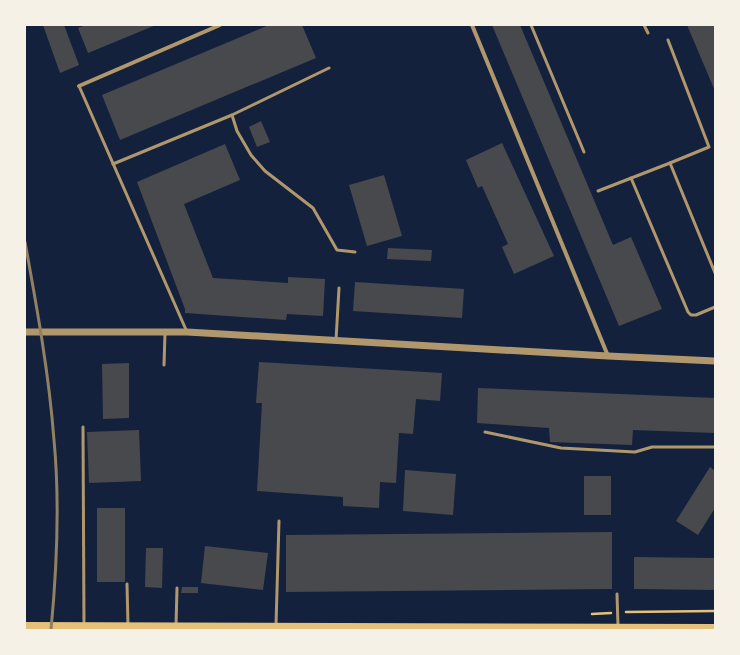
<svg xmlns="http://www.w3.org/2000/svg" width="740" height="655" font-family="'Noto Sans',sans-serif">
	<rect width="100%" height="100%" fill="#14213d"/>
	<!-- building -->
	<g fill="#48494c">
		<path d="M43,25H64L79,65L60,73Z"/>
		<path d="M86,25H156L88,53L78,28Z"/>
		<path d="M269,25H302L316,58L120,140L102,95Z"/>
		<path d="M492,25H520L613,245L631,237L662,309L619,326Z"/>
		<path d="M687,25H715V91Z"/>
		<path d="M261,121L270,142L257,147L249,127Z"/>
		<path d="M502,143L554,256L514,274L502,247L508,244L482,186L478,188L466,160Z"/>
		<path d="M225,144L240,180L184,204L213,278L288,283V277L325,279L323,316L287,314L286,320L185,313V309L137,182Z"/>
		<path d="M384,175L402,236L367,246L349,185Z"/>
		<path d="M388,248L432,250L431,261L387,259Z"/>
		<path d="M355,282L464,289L462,318L353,311Z"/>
		<path d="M259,362L442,373L440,401L416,399L413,434L399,433L396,483L380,482L379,508L343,506V497L257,491L262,403H256Z"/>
		<path d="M129,363V418L103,419L102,364Z"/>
		<path d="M478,388L715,398V433L633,430L632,445L550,442L549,428L477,423Z"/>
		<path d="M139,430L141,481L89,483L87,432Z"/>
		<path d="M710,467L715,471V508L698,535L676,521Z"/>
		<path d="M405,470L456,474L453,515L403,511Z"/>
		<rect x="584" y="476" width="27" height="39"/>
		<rect x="97" y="508" width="28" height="74"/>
		<path d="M612,532V589L286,592V535Z"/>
		<path d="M205,546L268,553L263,590L201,583Z"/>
		<path d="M146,548H163L162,588L145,587Z"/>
		<path d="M634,557L715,558V590L634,589Z"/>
		<path d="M182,587H198V593H181Z"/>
	</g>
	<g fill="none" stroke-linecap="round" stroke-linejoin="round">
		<!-- path -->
		<g stroke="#e5c07b" stroke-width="2.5">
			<path d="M626,612L715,611"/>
			<path d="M592,614L611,613"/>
		</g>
		<!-- service -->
		<g stroke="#b1986c" stroke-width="3">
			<path d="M531,25L584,152"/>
			<path d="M644,25L648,33"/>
			<path d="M668,40L709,147L670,163L715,273"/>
			<path d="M79,86L187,332"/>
			<path d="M232,115L237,131L251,155L265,171L313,208L337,250L355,252"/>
			<path d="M113,164L232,115L329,68"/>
			<path d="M631,178L688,312L691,315H696L715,307"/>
			<path d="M598,191L670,163"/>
			<path d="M336,340L339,288"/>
			<path d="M164,365L165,333"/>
			<path d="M83,427L84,625"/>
			<path d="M485,432L561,448L635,452L652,447H715"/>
			<path d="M127,584L128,626"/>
			<path d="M617,594L618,626"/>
			<path d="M276,625L279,521"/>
			<path d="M176,626L177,588"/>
		</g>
		<!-- minor -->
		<g stroke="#b1986c" stroke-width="4">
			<path d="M472,25L608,356"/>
			<path d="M79,86L220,25"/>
		</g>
		<!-- tertiary -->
		<path stroke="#b1986c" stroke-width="7" d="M25,332H187L608,356L715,361"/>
		<!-- secondary -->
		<path stroke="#e5c07b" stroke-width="8" d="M25,626L715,628"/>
		<!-- rail -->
		<path stroke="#918062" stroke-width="3" d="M25,242C37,308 49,374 54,440C60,503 57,567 51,630"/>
	</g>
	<!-- border -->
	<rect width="740" height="655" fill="none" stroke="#f6f1e7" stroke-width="52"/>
</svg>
